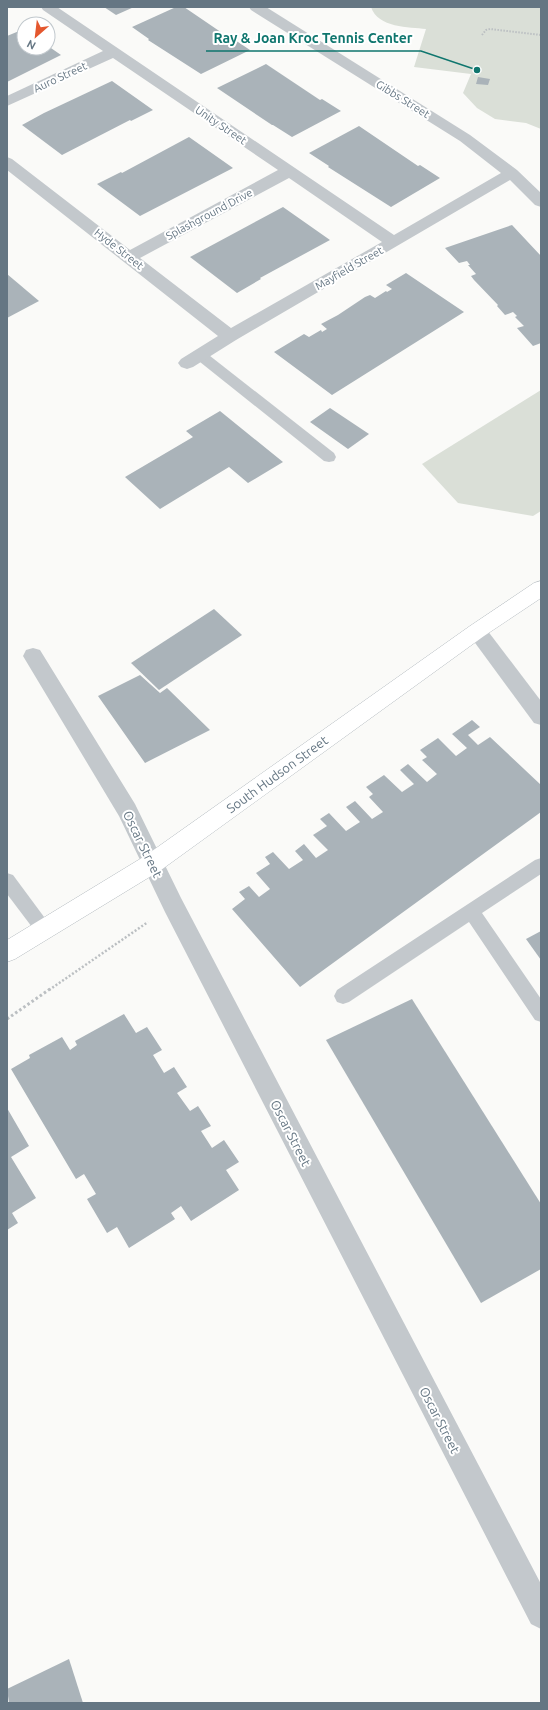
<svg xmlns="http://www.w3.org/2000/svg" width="548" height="1710" font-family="Ubuntu,sans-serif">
	<rect width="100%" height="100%" fill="#fafaf8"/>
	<!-- green -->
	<g fill="#dadfd7">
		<path d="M371,7H541V129L526,123L495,119L477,108L463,93L471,74L414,67L426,29C409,27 378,28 371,7Z"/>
		<path d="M541,390V511L533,516L458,503L422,464Z"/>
	</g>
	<!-- building -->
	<g fill="#aab3b9">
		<path d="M104,7H134L116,15Z"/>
		<path d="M176,7H184L231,39L232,38L250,50L201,74L148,40L149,39L132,27Z"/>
		<path d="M24,29V48H48V46L61,55L7,82V36Z"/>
		<path d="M266,64L320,100L322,99L341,111L292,137L273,125H272L217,88Z"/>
		<path d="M478,77L490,79L488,85L476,84Z"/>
		<path d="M112,81L153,110L131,121L130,120L62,155L22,125L44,113Z"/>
		<path d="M359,126L418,166L420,165L440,178L391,207L328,167L329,166L309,153Z"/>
		<path d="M189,137L233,168L140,216L97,184L121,172L122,173Z"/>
		<path d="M283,207L330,240L260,278L261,279L237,293L190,257Z"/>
		<path d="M512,225L541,256V343L533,346L517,328L524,326L515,317L517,316L513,312L505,315L497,306L498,305L474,280L471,276L476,274L468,265H470L467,261L459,263L445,248Z"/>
		<path d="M406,273L464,312L332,395L274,352L304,334L309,337L321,330L322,332L327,329L321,324L338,315L365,297L370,295L375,298L386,291L387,292L392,289L386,285Z"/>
		<path d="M7,274L39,301L7,318Z"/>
		<path d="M330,408L369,434L348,449L310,422Z"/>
		<path d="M220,411L283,462L248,483L229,467L160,509L125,477L193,437L186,431Z"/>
		<path d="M214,609L242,635L159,690L131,663Z"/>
		<path d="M140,675L160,693L167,688L210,730L145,763L98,696Z"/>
		<path d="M472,720L480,727L468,735L478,745L490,737L541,785V812L300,987L232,909L245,899L239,892L249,886L259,897L270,889L256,873L270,864L265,857L273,852L289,869L303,860L295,851L304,844L316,858L328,850L313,835L327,826L320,819L329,813L346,831L360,822L346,807L355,801L372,819L383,812L369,797L373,794L366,787L384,775L402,792L414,784L400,770L408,764L427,782L437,774L422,760L427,757L420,750L438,738L456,756L467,748L452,734Z"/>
		<path d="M541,931V960L526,939Z"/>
		<path d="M412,999L541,1204V1269L481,1303L326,1040Z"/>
		<path d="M124,1014L136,1033L147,1027L162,1050L153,1055L164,1073L174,1067L187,1087L177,1093L190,1111L198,1106L211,1126L201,1131L212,1148L224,1140L239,1162L226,1170L239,1190L191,1221L181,1206L171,1213L175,1219L129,1248L117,1227L107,1233L87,1199L96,1194L84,1174L76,1179L11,1069L30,1058L29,1055L62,1037L70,1050L77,1045L75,1041Z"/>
		<path d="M7,1108L29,1146L11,1157L36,1198L12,1213L18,1223L7,1230Z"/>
		<path d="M69,1659L83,1703H9L7,1689Z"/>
	</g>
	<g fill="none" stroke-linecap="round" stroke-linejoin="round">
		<defs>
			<path id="secondary" d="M541,581V598L484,636L161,870L15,959L7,962V940L145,856L470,626L534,583Z"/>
		</defs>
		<!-- secondary casing -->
		<use href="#secondary" stroke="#b3babf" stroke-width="1"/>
		<!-- path-far2 -->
		<path stroke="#bbbfc2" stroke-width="2" stroke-dasharray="1.5 1.5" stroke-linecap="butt" d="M482,35L486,30L490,29L541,35"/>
		<!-- path-far1 -->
		<path stroke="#bbbfc2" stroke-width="2.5" stroke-dasharray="2 2" stroke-linecap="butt" d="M49,990L148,922"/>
		<!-- path -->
		<path stroke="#bbbfc2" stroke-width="3" stroke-dasharray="2.5 2.5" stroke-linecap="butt" d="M7,1019L50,989"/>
		<!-- lane -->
		<g fill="#c3c8cc" fill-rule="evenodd">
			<path d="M200,350L205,352L334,453L336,457L334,461L329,462L324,461L195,358L193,355L195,352Z"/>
			<path d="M541,858V874L482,913L541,999V1022L535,1020L469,922L349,1002L343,1004L337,1002L334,996L337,990L535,860Z"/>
			<path d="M7,873L13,875L50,925L53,930L50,935L44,938L38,935L7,894Z"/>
		</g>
		<!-- street -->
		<g fill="#c3c8cc" fill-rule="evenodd">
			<path d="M41,7H57L394,235L501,173L460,141L251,10L249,7H266L470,135L517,170L541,193V207L535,205L510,180L236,340L193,367L187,369L181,367L178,363L181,359L218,336L7,170V157L12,159L130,250L278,170L113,58L7,106V96L103,51L43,10ZM289,178L382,242L231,328L140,258Z"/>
			<path d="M477,623L484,626L541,701V725L534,723L470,636L467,631L470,626Z"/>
			<path d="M33,648L40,650L135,804L181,898L541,1584V1629L531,1624L165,912L119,816L23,656L26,650Z"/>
		</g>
		<!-- secondary -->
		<use href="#secondary" fill="#fff" fill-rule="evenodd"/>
	</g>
	<g text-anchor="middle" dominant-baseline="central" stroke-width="4" stroke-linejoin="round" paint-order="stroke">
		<!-- far-street labels -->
		<g font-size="11" fill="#657683" stroke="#fff">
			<text transform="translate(60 77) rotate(-25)">Auro Street</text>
			<text transform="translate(403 99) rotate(32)">Gibbs Street</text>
			<text transform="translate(221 125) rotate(34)">Unity Street</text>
			<text transform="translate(209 214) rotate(-28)">Splashground Drive</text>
			<text transform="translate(119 249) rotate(38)">Hyde Street</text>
			<text transform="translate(349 268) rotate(-30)">Mayfield Street</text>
		</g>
		<!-- street labels -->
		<g font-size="13" fill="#657683" stroke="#fff">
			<text transform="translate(277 774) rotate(-36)">South Hudson Street</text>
			<text transform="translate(143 844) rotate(64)">Oscar Street</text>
			<text transform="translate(291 1133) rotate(63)">Oscar Street</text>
			<text transform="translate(440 1420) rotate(63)">Oscar Street</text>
		</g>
	</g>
	<!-- callouts -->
	<path fill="none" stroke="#0f766e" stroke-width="1.5" d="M477 70L421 51H206"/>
	<circle fill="#0f766e" stroke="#fff" stroke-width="1.5" cx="477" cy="70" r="4"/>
	<g font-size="14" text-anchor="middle" font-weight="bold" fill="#0f766e" stroke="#fff" stroke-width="4" stroke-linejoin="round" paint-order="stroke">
		<text x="313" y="43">Ray &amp; Joan Kroc Tennis Center</text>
	</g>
	<!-- border -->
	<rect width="548" height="1710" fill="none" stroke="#657683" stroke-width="16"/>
	<!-- north arrow -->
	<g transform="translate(36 36) rotate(208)"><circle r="19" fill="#ffffff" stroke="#c1c8cd"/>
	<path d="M0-3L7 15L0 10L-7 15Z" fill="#e4572e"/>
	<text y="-6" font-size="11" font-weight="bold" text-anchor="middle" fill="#657683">N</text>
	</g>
</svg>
